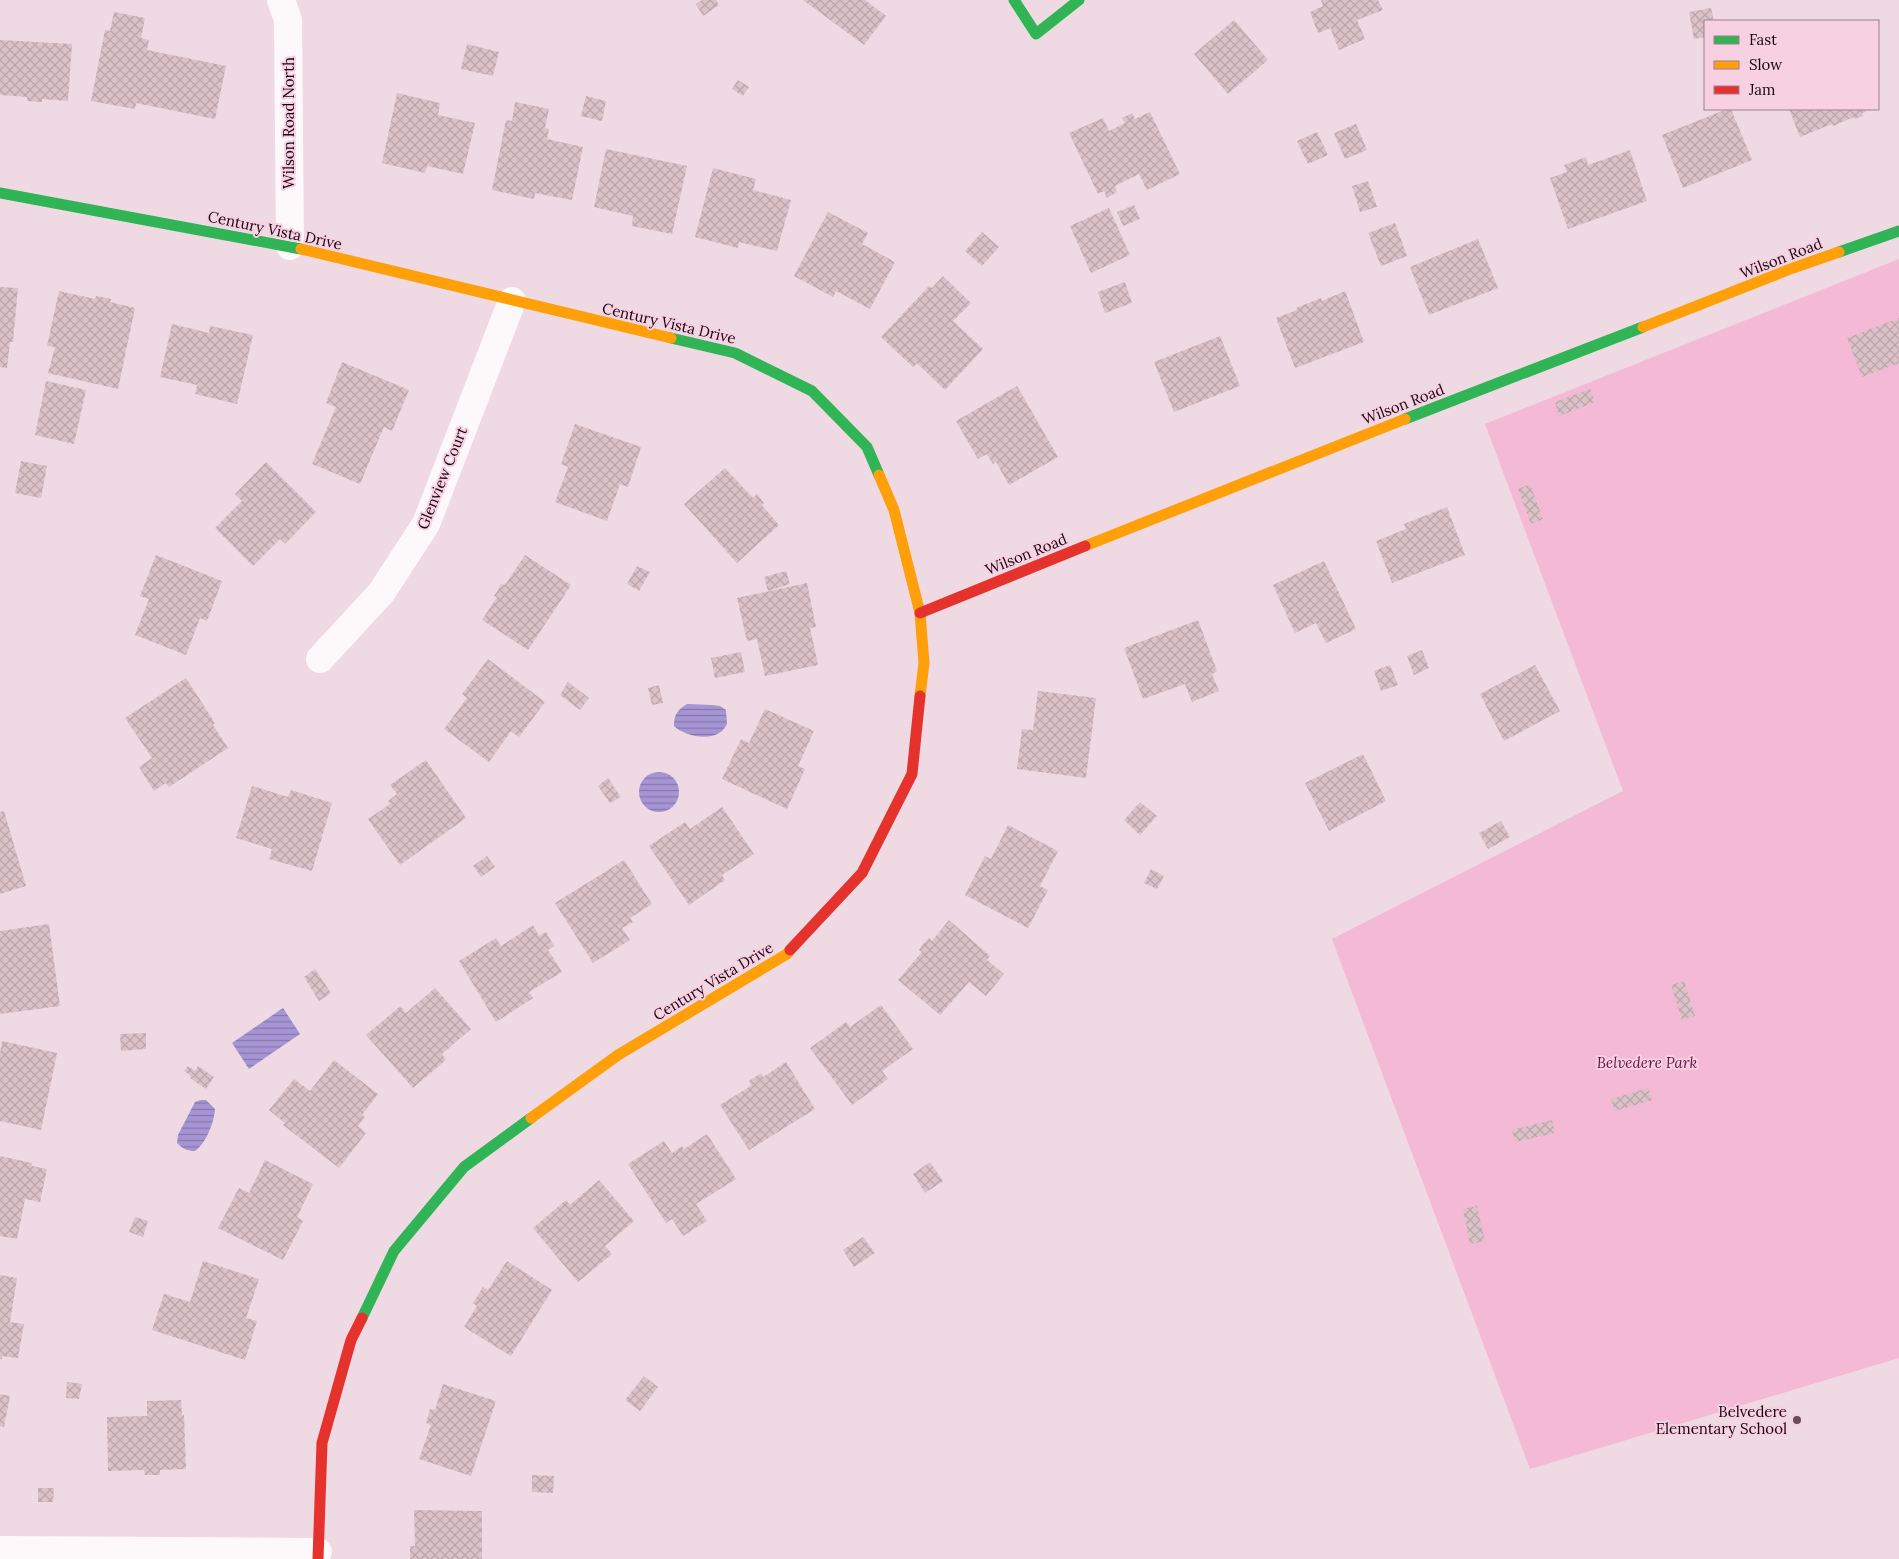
<svg xmlns="http://www.w3.org/2000/svg" width="1899" height="1559" font-family="Lora,serif">
	<defs>
		<pattern id="water-rules" width="6" height="5" patternUnits="userSpaceOnUse" patternTransform="scale(1.25)"><rect width="6" height="5" fill="#a695d4"/><path d="M0 2.5h6" fill="none" stroke="#8678aa"/></pattern>
		<pattern id="building-cross-hatch" width="8" height="8" patternUnits="userSpaceOnUse" patternTransform="scale(1.25)"><rect width="8" height="8" fill="#dbc2c8"/><path d="M0 0l8 8M0 8l8-8" fill="none" stroke="#bba5ab"/></pattern>
	</defs>
	<rect width="100%" height="100%" fill="#efd9e3"/>
	<!-- park -->
	<path fill="#f4b9d5" d="M1899,259V1358L1530,1469L1332,939L1623,791L1485,424Z"/>
	<!-- water -->
	<g fill="url(#water-rules)">
		<path d="M687,704L713,705L720,706L726,710L727,724C725,727 723,731 719,733C707,741 683,735 674,726C674,715 677,710 687,704Z"/>
		<circle cx="659" cy="792" r="20"/>
		<path d="M283,1008L300,1034L249,1069L232,1043Z"/>
		<path d="M201,1100H206L215,1109C214,1123 206,1143 195,1151C187,1151 183,1149 177,1143L178,1135L195,1102Z"/>
	</g>
	<!-- building -->
	<g fill="url(#building-cross-hatch)">
		<path d="M702,0H716L719,5L703,16L696,4Z"/>
		<path d="M803,0H865L886,16L864,45Z"/>
		<path d="M1321,0H1378L1383,10L1357,20L1365,39L1339,50L1331,30V28L1318,33L1310,12L1323,6Z"/>
		<path d="M1711,8L1714,21H1705V37L1694,39L1689,12Z"/>
		<path d="M114,12L145,18L141,38L149,40L147,50L226,66L215,119L136,103L135,109L91,101L105,30L110,31Z"/>
		<path d="M1234,20L1268,60L1228,94L1194,54Z"/>
		<path d="M0,40L72,44L68,101L42,99V102L27,101V97L0,95Z"/>
		<path d="M467,44L499,52L493,76L461,69Z"/>
		<path d="M738,80L749,87L743,96L732,89Z"/>
		<path d="M397,93L440,103L438,115L475,123L463,174L427,166L425,173L382,163Z"/>
		<path d="M586,96L606,101L602,121L581,116Z"/>
		<path d="M515,102L549,109L545,128L549,129L547,139L583,147L572,200L535,193L534,199L492,190L506,120L512,121Z"/>
		<path d="M1727,109H1731L1752,160L1683,188L1662,135Z"/>
		<path d="M1789,109H1865L1866,112L1862,113L1863,116L1854,119V117L1833,126L1832,124L1800,137Z"/>
		<path d="M1150,112L1180,174L1147,190L1139,174L1115,186L1117,192L1107,198L1104,191L1098,194L1069,133L1103,118L1109,131L1125,123L1122,118L1132,113L1135,119Z"/>
		<path d="M1356,124L1367,150L1345,159L1334,133Z"/>
		<path d="M1317,132L1328,155L1308,164L1297,141Z"/>
		<path d="M606,149L687,166L672,234L632,226L633,216L594,207Z"/>
		<path d="M1630,150L1647,201L1568,229L1550,178L1567,172L1564,165L1586,157L1588,165Z"/>
		<path d="M713,168L756,179L753,190L791,200L777,251L739,242L738,248L695,237Z"/>
		<path d="M1368,181L1377,207L1360,212L1352,186Z"/>
		<path d="M1134,205L1140,219L1123,226L1117,212Z"/>
		<path d="M1109,208L1130,255L1091,273L1070,226Z"/>
		<path d="M828,212L868,233L862,244L895,262L870,309L836,291L833,297L794,276Z"/>
		<path d="M1395,223L1407,256L1381,266L1368,233Z"/>
		<path d="M982,232L999,247L982,266L965,251Z"/>
		<path d="M1478,239L1498,288L1429,315L1410,267Z"/>
		<path d="M943,276L971,303L953,321L983,349L945,390L917,363L913,367L881,337L929,286L932,288Z"/>
		<path d="M1125,282L1132,303L1105,313L1098,292Z"/>
		<path d="M0,287L18,288L13,342H10L7,368L0,367Z"/>
		<path d="M59,291L95,299L96,296L107,298L111,299L110,302L135,308L118,389L48,373L55,347L47,346Z"/>
		<path d="M1345,291L1364,342L1295,368L1276,318L1297,310L1296,308L1321,298L1322,301Z"/>
		<path d="M1899,318V363L1862,377L1847,338Z"/>
		<path d="M172,324L209,333L210,326L253,335L237,404L195,394L197,385L160,377Z"/>
		<path d="M1220,336L1240,386L1174,412L1154,362Z"/>
		<path d="M342,362L409,390L392,431L384,427L383,429L360,484L312,464L336,407L326,403Z"/>
		<path d="M46,381L86,390L74,444L35,435Z"/>
		<path d="M1017,386L1058,457L1009,485L996,462L993,464L987,454L978,459L956,421Z"/>
		<path d="M1590,389L1595,402L1559,416L1555,402Z"/>
		<path d="M575,424L641,447L628,487L620,484L607,521L555,502L568,467L561,464Z"/>
		<path d="M21,461L47,466L41,498L15,493Z"/>
		<path d="M266,462L316,512L285,544L280,539L253,566L215,528L242,501L235,494Z"/>
		<path d="M725,468L753,498L757,494L764,503L762,505L779,525L737,563L684,504Z"/>
		<path d="M1530,484L1543,519L1531,524L1518,489Z"/>
		<path d="M1447,507L1465,555L1392,583L1376,541L1406,529L1404,524Z"/>
		<path d="M156,555L222,581L207,621L200,618L186,655L135,635L149,599L140,596Z"/>
		<path d="M525,555L571,585L528,650L482,620L497,597L494,596L499,588L501,584L505,585Z"/>
		<path d="M1324,561L1356,629L1326,643L1316,623L1295,633L1273,585Z"/>
		<path d="M637,566L650,572L639,591L627,584Z"/>
		<path d="M786,571L790,584L768,591L764,577Z"/>
		<path d="M807,583L816,627L810,628L818,665L765,676L757,639L747,641L737,598Z"/>
		<path d="M1198,620L1217,671L1212,674L1219,691L1192,702L1185,684L1143,699L1124,648Z"/>
		<path d="M1422,650L1429,668L1414,675L1407,656Z"/>
		<path d="M741,652L745,672L715,678L711,658Z"/>
		<path d="M488,659L545,702L519,737L511,731L489,762L444,729L467,698L462,694Z"/>
		<path d="M1390,665L1398,685L1381,691L1374,671Z"/>
		<path d="M1535,665L1560,711L1504,741L1480,694Z"/>
		<path d="M186,678L215,723L213,725L228,748L169,787L166,783L154,791L139,767L152,758L125,718Z"/>
		<path d="M568,682L589,698L580,710L560,695Z"/>
		<path d="M659,685L663,703L652,705L648,688Z"/>
		<path d="M1038,691L1096,698L1086,778L1017,769L1022,729L1033,730Z"/>
		<path d="M765,709L814,731L798,766L805,769L787,809L722,779L741,739L749,743Z"/>
		<path d="M1363,754L1386,801L1329,831L1305,783Z"/>
		<path d="M426,760L466,818L400,865L368,819L390,804L388,801L397,794L390,785Z"/>
		<path d="M608,778L621,797L610,803L598,786Z"/>
		<path d="M252,786L288,797L291,790L332,803L312,871L269,859L272,849L236,838Z"/>
		<path d="M1140,802L1157,816L1140,835L1124,820Z"/>
		<path d="M722,807L754,854L722,875L725,880L689,905L649,846L685,822L690,829Z"/>
		<path d="M4,811L26,886L0,894V812Z"/>
		<path d="M1501,821L1510,837L1488,849L1479,833Z"/>
		<path d="M1008,825L1058,851L1040,886L1048,890L1028,928L965,895L985,856L991,859Z"/>
		<path d="M487,856L495,867L481,877L473,866Z"/>
		<path d="M624,860L652,904L630,918L633,922L622,928L630,940L593,963L555,903Z"/>
		<path d="M1151,869L1164,876L1157,889L1144,883Z"/>
		<path d="M949,920L990,956L987,960L1004,974L986,996L969,982L940,1015L898,980L922,952L919,950L922,945L929,938L932,941Z"/>
		<path d="M49,924L60,1006L0,1014V931Z"/>
		<path d="M533,925L539,936L546,932L551,941L554,946L548,950L562,972L529,992L533,998L496,1022L459,961L496,938L501,946Z"/>
		<path d="M315,969L331,993L319,1001L304,977Z"/>
		<path d="M1684,981L1695,1016L1682,1020L1671,985Z"/>
		<path d="M435,988L471,1029L442,1054L446,1060L413,1088L366,1035L398,1008L400,1006L406,1013Z"/>
		<path d="M881,1005L913,1049L882,1071L888,1079L852,1105L810,1048L846,1022L850,1027Z"/>
		<path d="M146,1033V1049L121,1051L120,1034Z"/>
		<path d="M2,1041L57,1053L41,1130L0,1121V1053Z"/>
		<path d="M334,1060L378,1094L362,1115L365,1117L358,1126L366,1133L339,1168L283,1125L285,1123L269,1110L294,1079L310,1091Z"/>
		<path d="M786,1062L815,1109L749,1150L720,1105L749,1087L751,1085L749,1081L761,1073L763,1077Z"/>
		<path d="M188,1066L195,1071L198,1066L214,1077L206,1089L190,1078L191,1076L184,1071Z"/>
		<path d="M1648,1088L1652,1100L1615,1111L1611,1099Z"/>
		<path d="M1552,1120L1555,1133L1515,1142L1512,1130Z"/>
		<path d="M707,1134L736,1179L696,1204L707,1221L683,1236L672,1219L666,1223L628,1164L664,1141L672,1153L682,1146L684,1149Z"/>
		<path d="M0,1156L32,1163V1166L47,1169L40,1202L25,1199L17,1239L0,1236Z"/>
		<path d="M265,1160L313,1184L297,1217L303,1221L283,1260L218,1228L239,1188L249,1193Z"/>
		<path d="M930,1162L943,1181L925,1193L913,1174Z"/>
		<path d="M599,1180L634,1221L605,1246L612,1254L578,1282L533,1228L566,1200L570,1205Z"/>
		<path d="M1477,1206L1485,1241L1470,1244L1463,1209Z"/>
		<path d="M135,1217L148,1221L143,1237L129,1232Z"/>
		<path d="M863,1237L875,1253L854,1267L843,1250Z"/>
		<path d="M203,1261L259,1279L246,1318L257,1321L245,1360L152,1330L164,1294L190,1302Z"/>
		<path d="M507,1261L552,1290L511,1356L464,1327L477,1306L473,1303L483,1287L488,1290Z"/>
		<path d="M0,1275L17,1278L10,1322L24,1324L18,1358L2,1356V1359H0Z"/>
		<path d="M644,1376L658,1387L640,1411L625,1400Z"/>
		<path d="M67,1382L82,1384L79,1399L66,1398Z"/>
		<path d="M443,1384L496,1401L471,1476L419,1459L431,1425L426,1423L430,1409L435,1410Z"/>
		<path d="M0,1394L10,1396L4,1427L0,1426Z"/>
		<path d="M181,1400L182,1415H184L186,1469L160,1470V1475H145L144,1470L108,1471L107,1417L147,1416V1401Z"/>
		<path d="M532,1475L554,1476L553,1493L532,1492Z"/>
		<path d="M38,1488H54L53,1502H38Z"/>
		<path d="M414,1510L482,1511V1559H410V1546H415Z"/>
	</g>
	<g fill="none" stroke-linecap="round" stroke-linejoin="round">
		<!-- street -->
		<g stroke="#fdf9fb" stroke-width="28">
			<path d="M281,0L288,20L290,246"/>
			<path d="M320,659L381,593L426,524L512,301"/>
			<path d="M0,1550L318,1552"/>
		</g>
		<!-- fast -->
		<g stroke="#30b455" stroke-width="11">
			<path d="M1014,0L1036,34L1079,0"/>
			<path d="M0,193L301,249"/>
			<path d="M1839,252L1899,231"/>
			<path d="M671,338L735,353L812,391L867,447L879,475"/>
			<path d="M1405,419L1643,327"/>
			<path d="M362,1318L394,1251L464,1167L531,1118"/>
		</g>
		<!-- slow -->
		<g stroke="#ff9f0a" stroke-width="11">
			<path d="M301,249L671,338"/>
			<path d="M1643,327L1793,268L1839,252"/>
			<path d="M879,475L894,510L920,613L924,663L920,696"/>
			<path d="M1085,546L1405,419"/>
			<path d="M531,1118L618,1055L787,954L790,950"/>
		</g>
		<!-- jam -->
		<g stroke="#e5322d" stroke-width="11">
			<path d="M920,613L1085,546"/>
			<path d="M790,950L862,873L912,774L920,696"/>
			<path d="M318,1559L322,1443L351,1340L362,1318"/>
		</g>
	</g>
	<!-- markers -->
	<circle fill="#634f59" stroke="#f7d1e2" stroke-width="2" cx="1797" cy="1420" r="5"/>
	<g text-anchor="middle" dominant-baseline="central" stroke-width="4" stroke-linejoin="round" paint-order="stroke">
		<!-- street labels -->
		<g font-size="15" fill="#18050e" stroke="#f7d1e2">
			<text transform="translate(288 123) rotate(-90)">Wilson Road North</text>
			<text transform="translate(275 230) rotate(12)">Century Vista Drive</text>
			<text transform="translate(1781 258) rotate(-21)">Wilson Road</text>
			<text transform="translate(669 323) rotate(13)">Century Vista Drive</text>
			<text transform="translate(1403 404) rotate(-21)">Wilson Road</text>
			<text transform="translate(442 478) rotate(-68)">Glenview Court</text>
			<text transform="translate(1026 554) rotate(-22)">Wilson Road</text>
			<text transform="translate(713 981) rotate(-31)">Century Vista Drive</text>
		</g>
		<!-- park labels -->
		<g font-size="15" font-style="italic" fill="#661344" stroke="#f7d1e2">
			<text x="1647" y="1062">Belvedere Park</text>
		</g>
		<!-- poi labels -->
		<g font-size="15" fill="#18050e" stroke="#f7d1e2" text-anchor="end">
			<text x="1787" y="1411">Belvedere<tspan x="1787" dy="17">Elementary School</tspan></text>
		</g>
	</g>
	<!-- legend -->
	<rect x="1704" y="20" width="175" height="90" fill="#f7d1e2" stroke="#9e7f8d"/>
	<rect x="1714" y="36" width="25" height="8" fill="#30b455" stroke="#9e7f8d"/>
	<text x="1749" y="45" font-size="15" fill="#18050e">Fast</text>
	<rect x="1714" y="61" width="25" height="8" fill="#ff9f0a" stroke="#9e7f8d"/>
	<text x="1749" y="70" font-size="15" fill="#18050e">Slow</text>
	<rect x="1714" y="86" width="25" height="8" fill="#e5322d" stroke="#9e7f8d"/>
	<text x="1749" y="95" font-size="15" fill="#18050e">Jam</text>
</svg>
